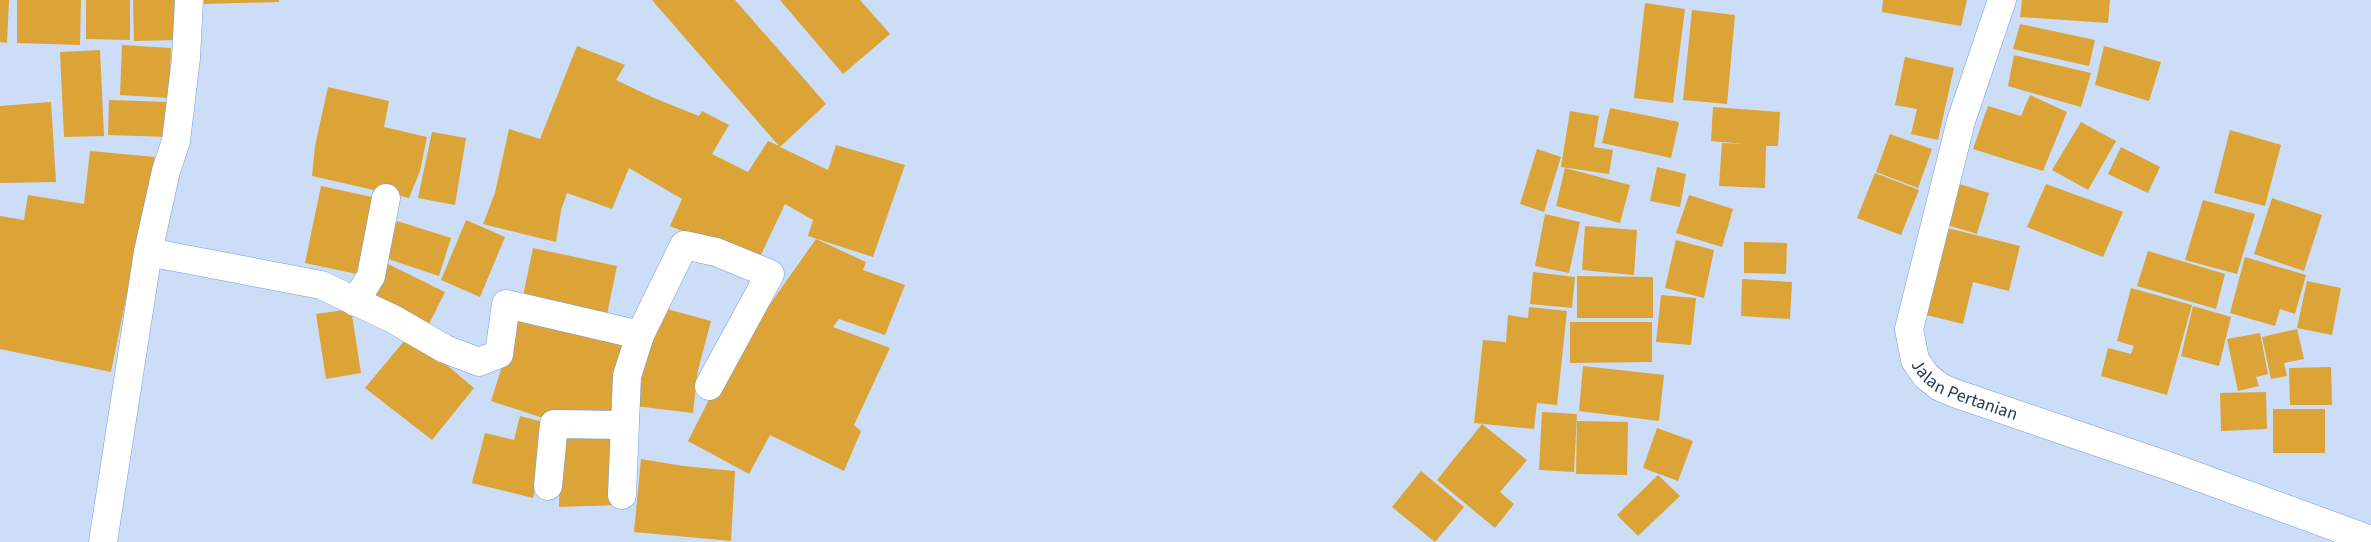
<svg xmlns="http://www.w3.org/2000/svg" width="2371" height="542" font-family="'Source Sans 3',sans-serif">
	<rect width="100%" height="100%" fill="#ccddf8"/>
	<!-- building -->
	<g fill="#dca336">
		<path d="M0,0H9L7,43L0,42Z"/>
		<path d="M17,0H81L80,45L17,43Z"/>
		<path d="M86,0H130V40L86,39Z"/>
		<path d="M133,0H179L180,40L134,41Z"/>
		<path d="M204,0H279V2L204,4Z"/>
		<path d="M652,0H735L826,104L780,147L828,170L836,145L905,165L873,257L808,236L813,220L785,204L758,261L670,226L682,199L629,168L612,209L567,193L561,210L556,242L483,224L495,193L509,129L540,139L577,46L625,65L616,80L654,98L699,116L702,111L729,125L712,154L748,172L768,141L779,146Z"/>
		<path d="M780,0H860L890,34L843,74Z"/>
		<path d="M1883,0H1967L1961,26L1882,12Z"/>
		<path d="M2022,0H2110L2108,23L2020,17Z"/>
		<path d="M1645,3L1685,9L1673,103L1634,98Z"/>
		<path d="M1692,10L1735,15L1727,104L1683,100Z"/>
		<path d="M2020,24L2095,40L2089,66L2013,49Z"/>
		<path d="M122,45L171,48L169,98L120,95Z"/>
		<path d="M2104,46L2161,62L2149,101L2095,85Z"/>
		<path d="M100,50L104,136L64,137L60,52Z"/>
		<path d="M2014,55L2091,73L2081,107L2008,86Z"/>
		<path d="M1905,57L1954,68L1938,140L1911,134L1917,109L1895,105Z"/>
		<path d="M328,87L389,101L384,127L427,137L420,171L409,198L312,176L315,146Z"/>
		<path d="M2030,95L2067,112L2043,171L1973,149L1988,106L2021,116Z"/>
		<path d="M109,100L170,102L169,137L108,135Z"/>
		<path d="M51,102L56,182L0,183V106Z"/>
		<path d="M1713,107L1780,112L1778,146H1766L1765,188L1719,186L1722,143L1745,144L1711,141Z"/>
		<path d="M1610,108L1679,122L1671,158L1602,143Z"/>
		<path d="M1570,111L1599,116L1594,147L1613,150L1609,174L1561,167Z"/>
		<path d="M2081,122L2116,141L2088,190L2052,170Z"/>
		<path d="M2230,130L2281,145L2265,206L2214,193Z"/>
		<path d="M432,132L466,138L455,205L418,198Z"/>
		<path d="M1890,134L1932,149L1918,188L1876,172Z"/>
		<path d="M2121,147L2160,167L2148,193L2108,174Z"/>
		<path d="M1537,149L1561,157L1544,212L1520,204Z"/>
		<path d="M90,151L155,157L111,372L0,349V216L24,220L28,195L84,204Z"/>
		<path d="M1657,167L1686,174L1680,207L1650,201Z"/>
		<path d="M1565,168L1630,185L1620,223L1556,206Z"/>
		<path d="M1875,173L1919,190L1901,235L1857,218Z"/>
		<path d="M1956,183L1989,193L1977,234L1944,224Z"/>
		<path d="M2046,184L2123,212L2103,257L2027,227Z"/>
		<path d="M321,186L377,198L361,275L305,263Z"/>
		<path d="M1689,195L1733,209L1722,247L1676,233Z"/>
		<path d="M2272,198L2322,215L2304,271L2254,254Z"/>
		<path d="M2203,200L2255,214L2237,274L2185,260Z"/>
		<path d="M1545,214L1580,222L1569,273L1535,266Z"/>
		<path d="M466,220L505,237L480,297L441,280Z"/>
		<path d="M397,221L451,238L439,276L385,258Z"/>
		<path d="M1585,226L1637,230L1634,275L1582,270Z"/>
		<path d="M1939,226L2020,246L2009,291L1973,282L1963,324L1918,313Z"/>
		<path d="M816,239L866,262L863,270L905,285L885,335L839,319L833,327L890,348L854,425L861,431L844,471L770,435L749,474L688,441L725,368Z"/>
		<path d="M1676,240L1714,250L1704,298L1665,288Z"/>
		<path d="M1744,242L1787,243L1786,274L1744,273Z"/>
		<path d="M533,248L617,266L606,319L522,301Z"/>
		<path d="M2148,251L2225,274L2216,309L2137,286Z"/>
		<path d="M2245,257L2306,275L2295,314L2280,309L2275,326L2230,313Z"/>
		<path d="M386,263L445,292L429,324L371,296Z"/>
		<path d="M1533,272L1575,277L1572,308L1530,304Z"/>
		<path d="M1577,276L1653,277V318H1577Z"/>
		<path d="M1742,279L1792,282L1790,319L1741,316Z"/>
		<path d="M2307,281L2341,288L2332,335L2297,328Z"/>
		<path d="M2131,288L2192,305L2167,395L2101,376L2108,348L2131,354L2134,346L2117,341Z"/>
		<path d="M1661,295L1696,298L1691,345L1656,342Z"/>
		<path d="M656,306L711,321L698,370L693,413L635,406L643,355Z"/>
		<path d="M2193,306L2231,317L2219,366L2181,356Z"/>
		<path d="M1529,307L1567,311L1557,405L1537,403L1534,429L1474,423L1483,340L1506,342L1508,315L1528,318Z"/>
		<path d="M351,309L361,373L326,379L316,314Z"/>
		<path d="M518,316L629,340L617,421L546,419L491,401Z"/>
		<path d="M1570,322H1652V362L1570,363Z"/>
		<path d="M2297,329L2304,359L2284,363L2287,376L2271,379L2262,337Z"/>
		<path d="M2260,333L2268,374L2256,377L2259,386L2238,391L2227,339Z"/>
		<path d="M410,334L474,388L432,440L365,388Z"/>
		<path d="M1583,366L1664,375L1659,421L1579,411Z"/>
		<path d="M2331,367L2332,405H2290L2289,368Z"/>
		<path d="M2266,392L2267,429L2221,431L2220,393Z"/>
		<rect x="2273" y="409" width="52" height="44"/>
		<path d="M1542,412L1577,414L1574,472L1539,470Z"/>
		<path d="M520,416L551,424L533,498L472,483L485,433L514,440Z"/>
		<path d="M1577,421L1628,422L1627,475L1576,474Z"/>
		<path d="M1482,424L1527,460L1500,492L1514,504L1495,528L1437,480Z"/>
		<path d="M560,428H616L617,505L559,507Z"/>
		<path d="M1657,428L1693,441L1678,481L1643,468Z"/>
		<path d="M641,459L683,466L735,471L731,541L634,532Z"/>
		<path d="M1421,471L1464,507L1435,542L1392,507Z"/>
		<path d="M1658,475L1680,496L1638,536L1617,515Z"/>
	</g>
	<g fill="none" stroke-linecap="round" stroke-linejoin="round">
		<defs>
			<g id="minor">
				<path id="s1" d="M2002,0L1961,121L1909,329L1915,360L1926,376L1940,387L1954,393L2174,468L2371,540"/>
				<path d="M148,252L321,285L393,319L445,349L479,362L499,354L506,304L640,335L684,245L716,252L770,274L709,386"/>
				<path d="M355,302L371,276L386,198"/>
				<path d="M548,486L554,424L624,425"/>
				<path d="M622,495L627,376L640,335"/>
				<path d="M103,542L148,252L166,171L176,141L186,58L189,0"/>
			</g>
		</defs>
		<!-- minor casing -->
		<use href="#minor" stroke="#749cdb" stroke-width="29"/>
		<!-- minor -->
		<use href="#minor" stroke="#fff" stroke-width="28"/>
	</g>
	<g text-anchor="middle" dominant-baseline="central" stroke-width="4.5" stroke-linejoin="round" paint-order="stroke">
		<!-- street labels -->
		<g font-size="18" fill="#293a55" stroke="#fcfcfc">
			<text stroke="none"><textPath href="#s1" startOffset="434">Jalan Pertanian</textPath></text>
		</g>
	</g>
</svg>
